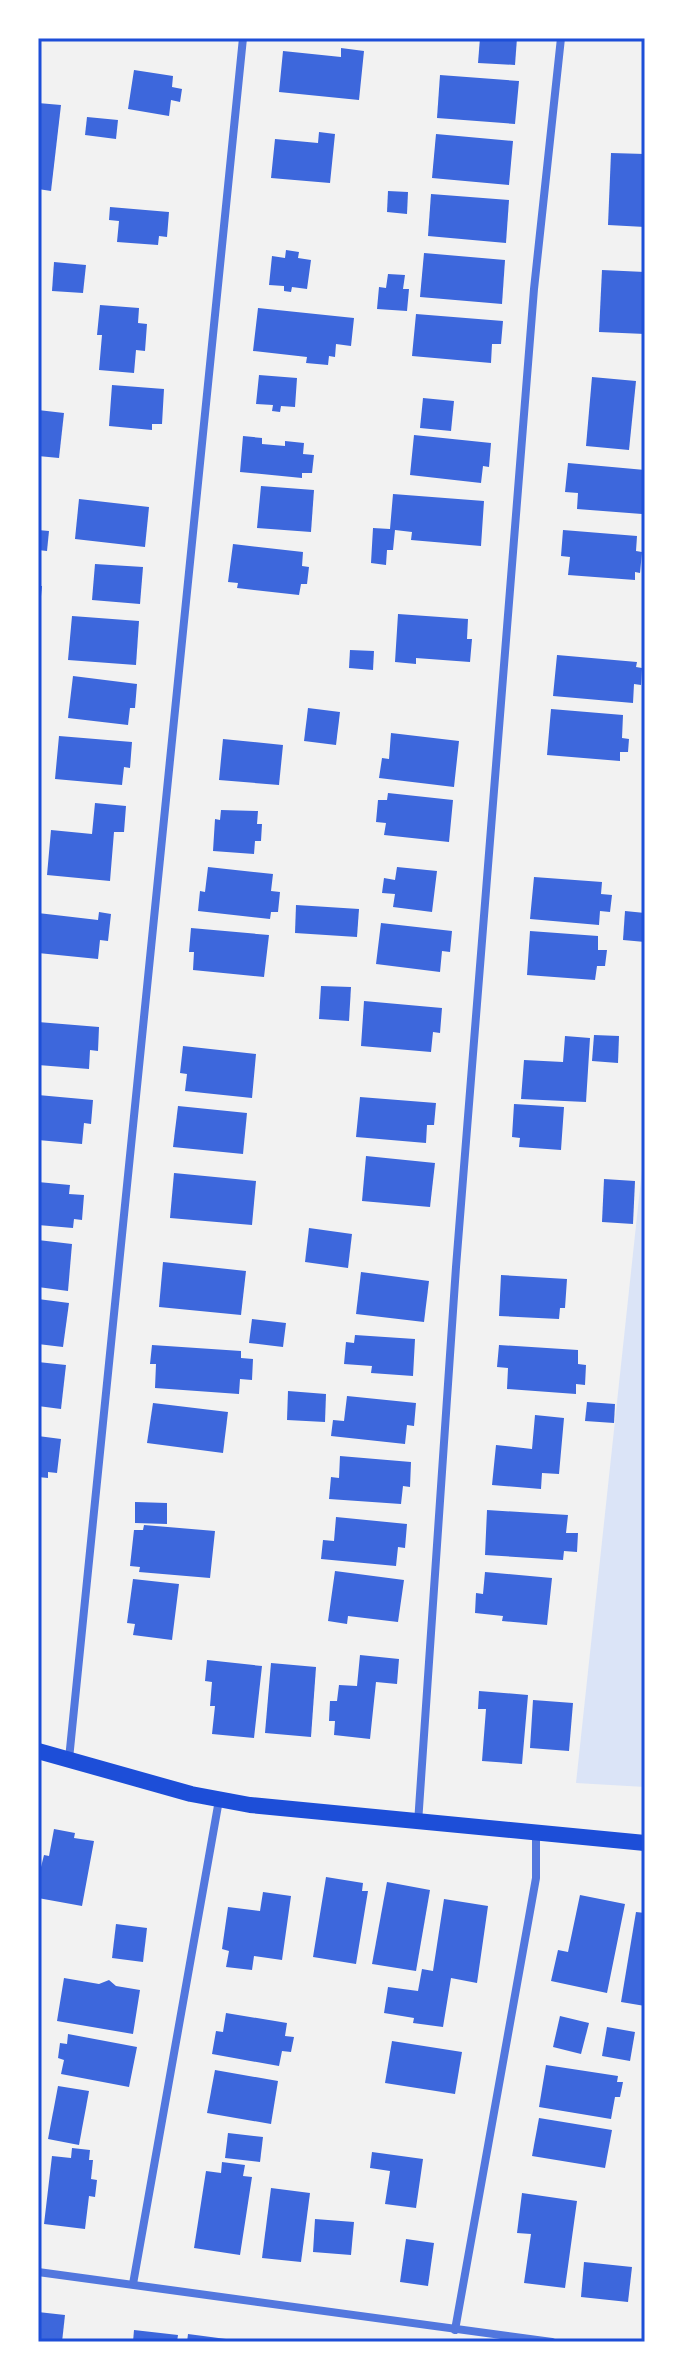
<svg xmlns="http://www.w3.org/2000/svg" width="683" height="2380" font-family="Karla,sans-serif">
	<rect width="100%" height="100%" fill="#f2f2f2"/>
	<!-- green -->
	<path fill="#dbe4f7" d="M645,1142V1787L576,1783Z"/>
	<!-- building -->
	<g fill="#3d67dc">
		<path d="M480,38H517L515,65L478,63Z"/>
		<path d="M341,48L364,51L359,100L279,92L283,51L341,57Z"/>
		<path d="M134,70L173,76L172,87L182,89L180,102L171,100L169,116L128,109Z"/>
		<path d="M440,75L519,81L515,124L437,118Z"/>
		<path d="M38,103L61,105L51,191L38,189Z"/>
		<path d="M87,117L118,120L116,139L85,135Z"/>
		<path d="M319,132L335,134L330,183L271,178L275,139L318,143Z"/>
		<path d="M436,134L513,141L509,185L432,178Z"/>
		<path d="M611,153L645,154V227L608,225Z"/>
		<path d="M388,191L408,192L407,214L387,212Z"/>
		<path d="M431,194L509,200L506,243L428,236Z"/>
		<path d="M110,207L169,212L167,237L159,236L158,245L117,242L119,221L109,220Z"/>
		<path d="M286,250L299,252L298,258L311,260L307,289L292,287L291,292L284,291V286L269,285L272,256L285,258Z"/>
		<path d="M424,253L505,260L502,304L420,297Z"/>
		<path d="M54,262L86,265L83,293L52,291Z"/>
		<path d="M602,270L645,272V334L599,332Z"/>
		<path d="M388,274L405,275L403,289H409L407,311L377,309L379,287L386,288Z"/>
		<path d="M100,305L139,308L138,323L147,324L145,351L136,350L134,373L99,370L102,335H97Z"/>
		<path d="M258,308L354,318L351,346L336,344L335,357L329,356L328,365L306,363L307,357L253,351Z"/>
		<path d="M416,314L503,321L501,344H492L491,363L412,356Z"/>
		<path d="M259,375L297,378L295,407L281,406L280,412L272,411L273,405L256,404Z"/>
		<path d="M592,377L636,381L629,450L586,446Z"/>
		<path d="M112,385L164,389L162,424H152V430L109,426Z"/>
		<path d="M423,398L454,401L451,431L420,428Z"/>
		<path d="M38,410L64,413L59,458L38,456Z"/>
		<path d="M414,435L491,443L489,467L483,466L481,483L410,475Z"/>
		<path d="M243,436L262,438V444L285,446V441L304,443L303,454L314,455L312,473H302V478L240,472Z"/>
		<path d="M568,463L645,470V504L642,514L577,509L578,493L565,492Z"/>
		<path d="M261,486L314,490L311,532L257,528Z"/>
		<path d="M393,494L484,501L481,546L411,540L412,532L395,530L393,550H387L386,565L371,563L373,528L390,529Z"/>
		<path d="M79,499L149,507L145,547L75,539Z"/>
		<path d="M38,530L49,531L47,551L38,550Z"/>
		<path d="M563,530L637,536L636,551L642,552L640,573L635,572V580L568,575L570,557L561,556Z"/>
		<path d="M233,544L303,552L302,566L309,567L307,584H301L299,595L237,588L238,583L228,582Z"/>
		<path d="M95,564L143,567L140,604L92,600Z"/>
		<path d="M38,586H42L40,606H38Z"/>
		<path d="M398,614L468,619L467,639H472L470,662L416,658V664L395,662Z"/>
		<path d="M72,616L139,621L136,665L68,660Z"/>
		<path d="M350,650L374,651L373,670L349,668Z"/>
		<path d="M557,655L637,662L636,667L642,668L641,685L634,684L633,703L553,696Z"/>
		<path d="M73,676L137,684L135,708H130L128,725L68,718Z"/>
		<path d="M308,708L340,712L336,745L304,741Z"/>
		<path d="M551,709L623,715L622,738L629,739L628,752H620V761L547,755Z"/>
		<path d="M391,733L459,741L454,787L379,778L382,758L389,759Z"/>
		<path d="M59,736L132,742L130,768L124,767L122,785L55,779Z"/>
		<path d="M223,739L283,745L279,785L219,780Z"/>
		<path d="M388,793L453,800L449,842L384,835L386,823L376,822L378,800H387Z"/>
		<path d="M95,803L126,806L124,832H114L110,881L47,875L51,830L92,834Z"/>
		<path d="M221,810L258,811L257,824H262L261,841H255L254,854L213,851L215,819L220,820Z"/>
		<path d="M208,867L273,874L271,891L280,892L278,912H271L270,919L198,911L200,891L205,892Z"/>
		<path d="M397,867L437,871L432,912L393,907L395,894L382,893L384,878L395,880Z"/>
		<path d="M534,877L602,882L601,894L612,895L610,912L600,911L599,925L530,919Z"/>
		<path d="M296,905L359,909L357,937L295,933Z"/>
		<path d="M625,911L645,913V942L623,940Z"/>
		<path d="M99,912L111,914L108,941L100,940L98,959L38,953V913L98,920Z"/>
		<path d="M381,923L452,931L450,952L442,951L440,972L376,964Z"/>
		<path d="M191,928L269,935L264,977L193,970L194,952H189Z"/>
		<path d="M530,931L598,936V950H607L605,966H597L595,980L527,975Z"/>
		<path d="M321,986L351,987L349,1021L319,1019Z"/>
		<path d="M364,1001L442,1008L440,1033L433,1032L431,1052L361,1046Z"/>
		<path d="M38,1022L99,1027L98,1051L90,1050L89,1069L38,1065Z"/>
		<path d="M594,1035L619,1036L618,1063L592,1061Z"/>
		<path d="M565,1036L590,1038L586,1102L521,1099L524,1060L563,1062Z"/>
		<path d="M183,1046L256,1054L252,1098L185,1091L187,1074L180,1073Z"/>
		<path d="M38,1095L93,1100L91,1124L84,1123L82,1144L38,1140Z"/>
		<path d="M360,1097L436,1103L434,1125H427L426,1143L356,1137Z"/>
		<path d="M514,1104L564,1107L561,1150L519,1147L520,1138L512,1137Z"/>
		<path d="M178,1106L247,1113L243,1154L173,1147Z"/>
		<path d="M366,1156L435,1163L430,1207L362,1201Z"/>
		<path d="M174,1173L256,1181L252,1225L170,1218Z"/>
		<path d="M604,1179L635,1181L633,1224L602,1222Z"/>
		<path d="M38,1182L70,1185L69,1194L84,1195L82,1220L74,1219L73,1228L38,1225Z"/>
		<path d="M309,1228L352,1234L348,1268L305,1262Z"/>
		<path d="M38,1240L72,1244L68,1291L38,1287Z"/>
		<path d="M163,1262L246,1271L241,1315L159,1307Z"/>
		<path d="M361,1272L429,1281L424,1322L356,1314Z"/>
		<path d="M501,1275L567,1279L565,1308H560L559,1319L499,1316Z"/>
		<path d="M38,1299L69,1303L63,1347L38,1344Z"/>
		<path d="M252,1319L286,1323L283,1347L249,1343Z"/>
		<path d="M355,1335L415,1339L413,1376L371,1373L372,1366L344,1364L346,1342L354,1343Z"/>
		<path d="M152,1345L241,1351V1358L253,1359L252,1380L240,1379L239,1394L155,1388L156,1364H150Z"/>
		<path d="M499,1345L578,1350V1364L586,1365L585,1385L576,1384V1394L507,1389L508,1368L497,1367Z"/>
		<path d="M38,1362L66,1365L61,1409L38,1406Z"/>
		<path d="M288,1391L326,1394L325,1422L287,1420Z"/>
		<path d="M347,1396L416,1403L414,1426L407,1425L405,1444L331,1436L333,1420L344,1421Z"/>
		<path d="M587,1402L615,1404L614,1423L585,1421Z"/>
		<path d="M153,1403L228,1412L223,1453L147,1443Z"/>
		<path d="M535,1415L564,1418L559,1474L542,1473L541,1489L492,1485L496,1445L532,1449Z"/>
		<path d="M38,1436L61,1439L57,1473L48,1472V1478L38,1477Z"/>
		<path d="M340,1456L411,1462L410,1487L403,1486L401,1504L329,1499L331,1477L339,1478Z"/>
		<path d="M135,1502L167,1503V1524L135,1523Z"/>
		<path d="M487,1510L568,1515L566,1533H578L577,1552L564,1551L563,1560L485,1555Z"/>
		<path d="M336,1517L407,1524L405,1548L398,1547L396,1566L321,1559L323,1540L334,1541Z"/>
		<path d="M144,1525L215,1531L210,1578L139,1572L140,1567L130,1566L134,1530H143Z"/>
		<path d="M335,1571L404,1580L398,1622L348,1616L347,1624L328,1621Z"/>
		<path d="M485,1572L552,1578L547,1625L502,1621L503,1616L475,1613L476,1593L483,1594Z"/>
		<path d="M133,1579L179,1584L172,1640L133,1635L135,1624L127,1623Z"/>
		<path d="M360,1655L399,1659L397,1684L376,1682L370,1739L334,1735L335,1721H329L330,1701H337L339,1685L357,1686Z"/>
		<path d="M207,1660L262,1666L254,1738L212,1734L215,1706H210L212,1682L205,1681Z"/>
		<path d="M271,1663L316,1667L311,1737L265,1733Z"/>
		<path d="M479,1691L528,1695L522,1764L482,1761L486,1709H478Z"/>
		<path d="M533,1700L573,1703L569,1751L530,1748Z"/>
		<path d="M54,1829L75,1833L74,1838L94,1841L82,1906L38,1898V1879L44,1855L49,1856Z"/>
		<path d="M326,1877L363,1883L362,1891H368L356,1964L313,1957Z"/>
		<path d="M387,1882L430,1890L416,1971L372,1964Z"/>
		<path d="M263,1892L291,1896L282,1960L254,1956L252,1970L226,1967L229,1951L222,1949L228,1907L260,1911Z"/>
		<path d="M580,1895L625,1904L607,1993L551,1981L558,1950L568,1952Z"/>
		<path d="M444,1899L488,1906L477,1983L451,1978L443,2027L413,2023L414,2018L384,2013L388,1987L418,1991L422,1969L433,1971Z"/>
		<path d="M636,1912L645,1913V2006L621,2002Z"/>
		<path d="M116,1924L147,1928L143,1962L112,1958Z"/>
		<path d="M64,1978L99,1984L109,1980L116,1986L140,1990L133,2034L57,2021Z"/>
		<path d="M226,2013L287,2023L285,2036L294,2037L291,2052L282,2051L279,2066L212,2054L216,2031L223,2032Z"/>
		<path d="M560,2016L589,2023L581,2054L553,2047Z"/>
		<path d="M607,2027L635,2032L630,2061L602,2056Z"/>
		<path d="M68,2034L137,2047L129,2087L61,2074L64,2060L58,2058L60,2043L67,2044Z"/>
		<path d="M392,2041L462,2052L455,2094L385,2083Z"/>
		<path d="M546,2065L618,2076L617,2082H623L620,2097H615L611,2119L539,2107Z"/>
		<path d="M215,2070L278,2081L271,2124L207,2113Z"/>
		<path d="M58,2086L89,2091L79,2145L48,2139Z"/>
		<path d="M539,2118L612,2130L605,2168L532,2156Z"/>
		<path d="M228,2133L263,2137L260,2162L225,2158Z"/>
		<path d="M72,2148L90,2150L89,2160H93L91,2179L97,2180L95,2197L89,2196L85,2229L44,2224L52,2156L71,2158Z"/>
		<path d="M372,2152L423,2159L416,2208L385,2204L390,2171L370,2168Z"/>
		<path d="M222,2162L245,2165L243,2176L252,2177L240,2255L194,2248L206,2171L221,2173Z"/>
		<path d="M271,2188L310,2193L301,2262L262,2258Z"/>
		<path d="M522,2193L577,2201L565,2288L524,2283L531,2234L517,2233Z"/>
		<path d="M315,2219L354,2222L351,2255L313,2252Z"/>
		<path d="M406,2239L434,2243L428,2286L400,2282Z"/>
		<path d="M584,2262L632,2267L628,2302L581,2297Z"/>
		<path d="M38,2312L65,2315L62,2342H38Z"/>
		<path d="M134,2330L178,2335L177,2342H133Z"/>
		<path d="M188,2334L226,2339V2342H187Z"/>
	</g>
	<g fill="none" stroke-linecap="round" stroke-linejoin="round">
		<!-- minor -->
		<g stroke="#5277de" stroke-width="8">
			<path d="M69,1759L243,38"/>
			<path d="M418,1823L456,1267L534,289L561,38"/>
			<path d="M38,2272L552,2342"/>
			<path d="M133,2284L219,1800"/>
			<path d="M455,2330L536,1878V1834"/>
		</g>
		<!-- secondary -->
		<path stroke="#1d4ed8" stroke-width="16" d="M38,1751L191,1794L250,1805L645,1843"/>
	</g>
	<!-- border -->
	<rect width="683" height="2380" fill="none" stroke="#ffffff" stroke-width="80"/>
	<rect x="40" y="40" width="603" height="2300" fill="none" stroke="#1d4ed8" stroke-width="3"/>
</svg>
